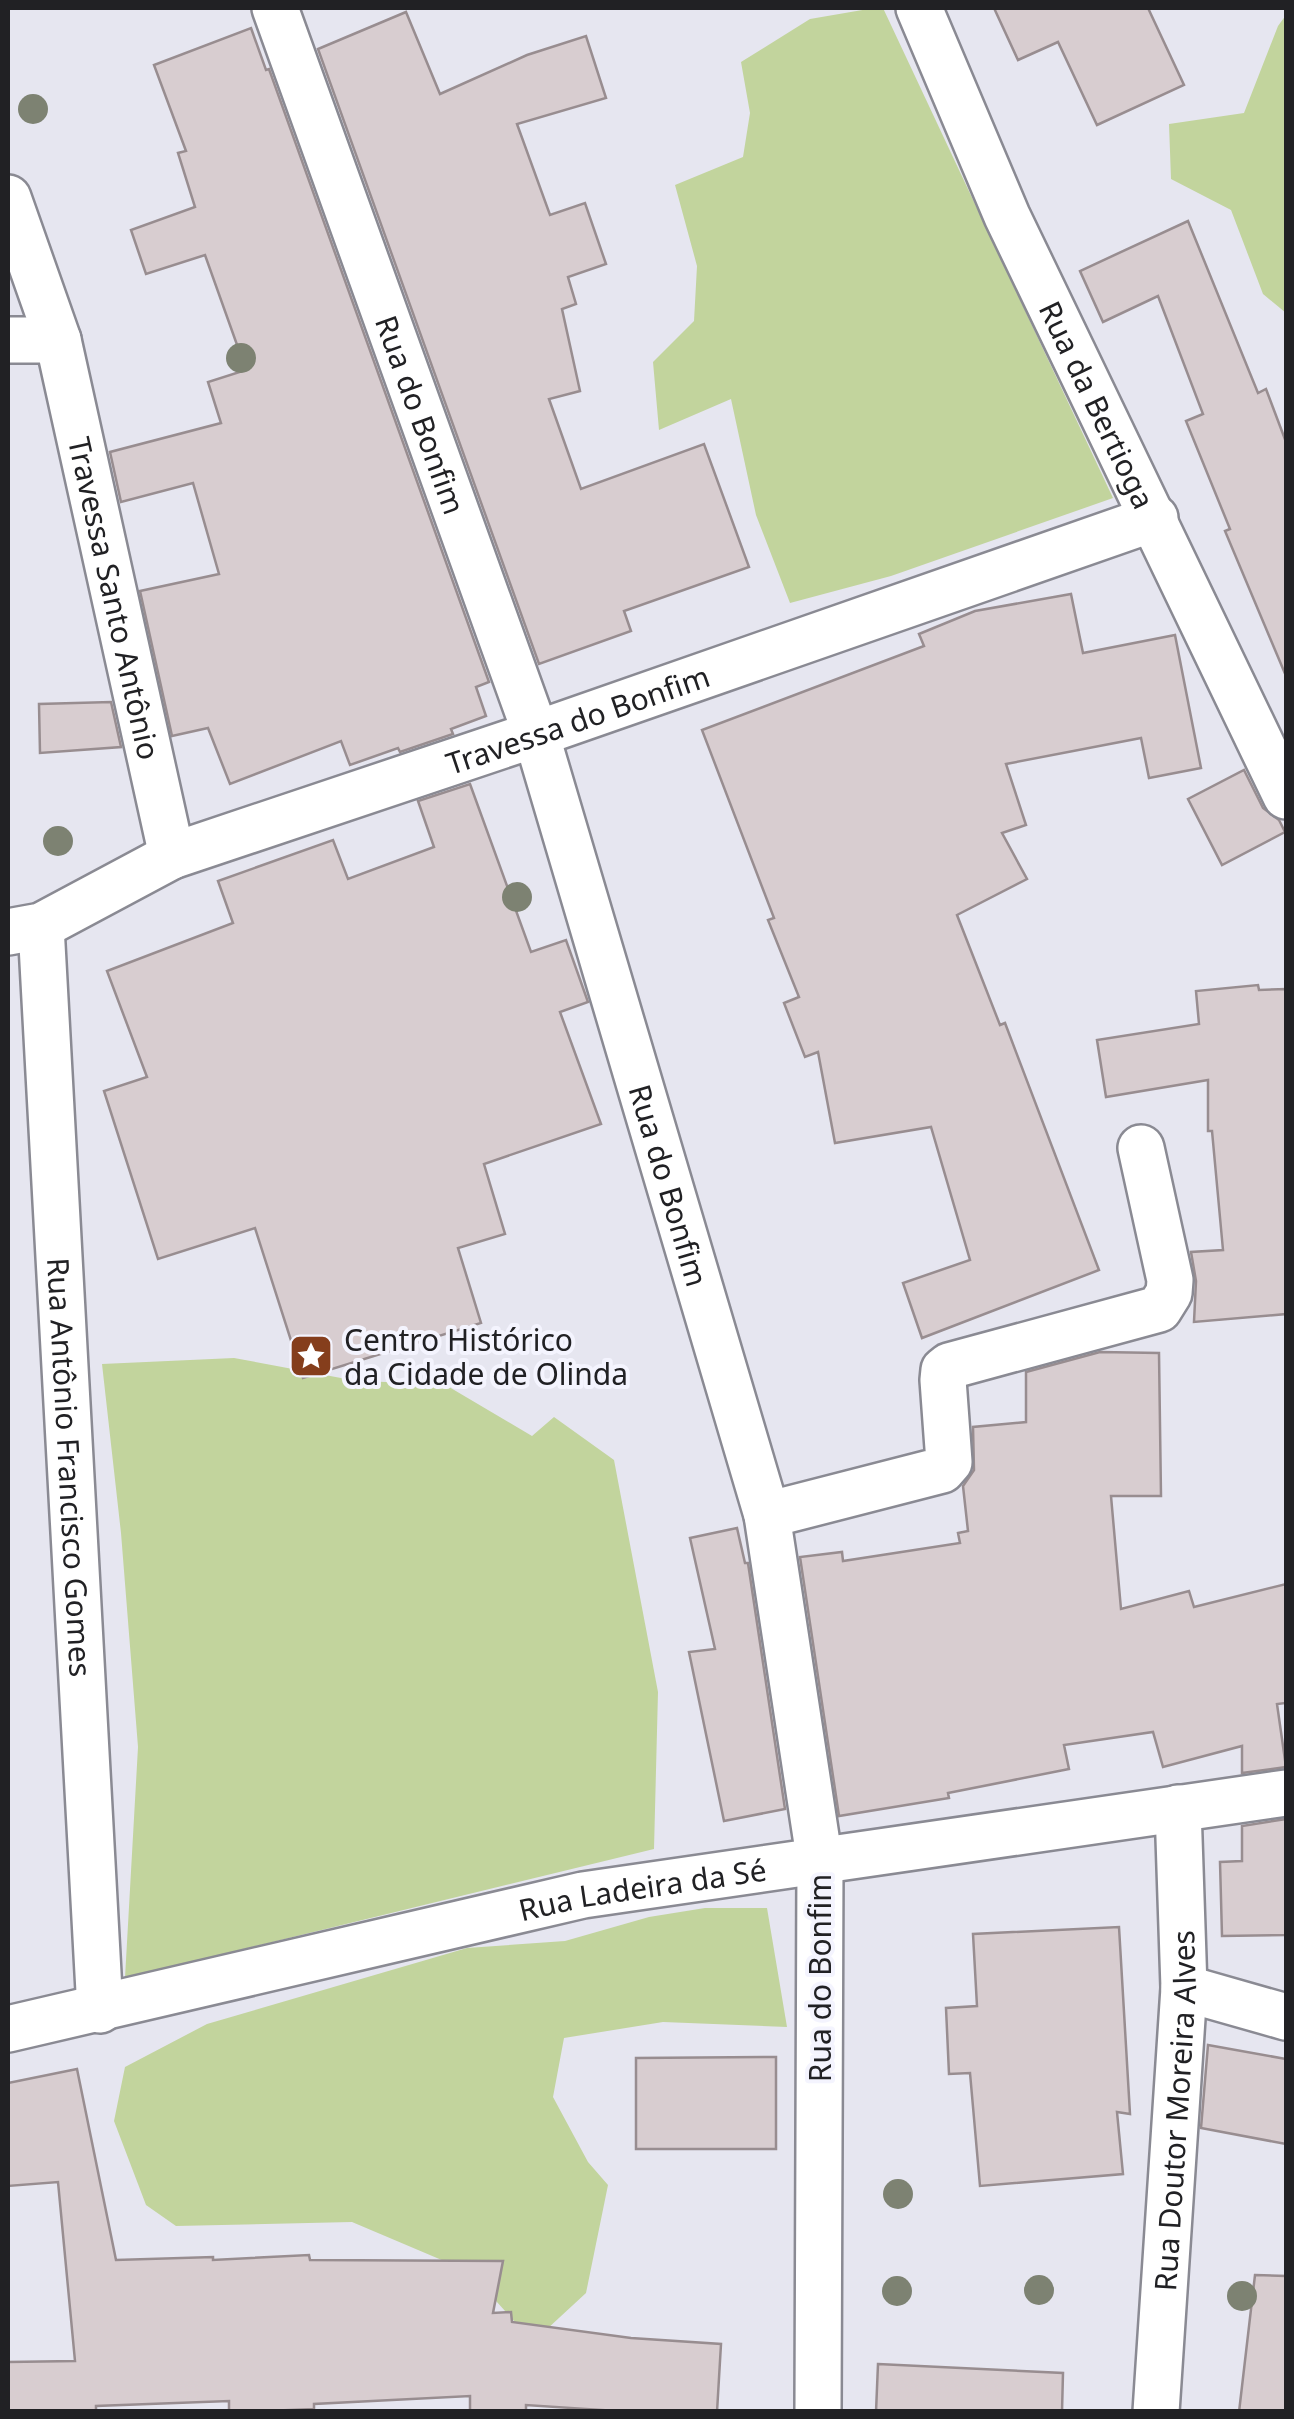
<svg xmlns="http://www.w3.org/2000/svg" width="1294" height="2419" font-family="'Noto Sans',sans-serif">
	<rect width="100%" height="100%" fill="#e6e6f0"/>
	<!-- green -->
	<g fill="#c2d49d">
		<path d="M874,8H883L1113,498L891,576L790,603L756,515L731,399L659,430L653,362L694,321L697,266L675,185L743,157L750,113L741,62L810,19Z"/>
		<path d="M1286,15V313L1263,294L1231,210L1171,179L1169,124L1244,113L1278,26Z"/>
		<path d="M234,1358L357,1381L444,1384L532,1436L554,1417L614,1460L658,1692L654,1849L125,1978L138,1747L121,1533L102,1364Z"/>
		<path d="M705,1908H767L787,2027L663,2022L564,2038L553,2097L588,2162L608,2185L586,2293L533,2342L470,2272L352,2222L176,2226L146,2205L114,2121L125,2067L207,2024L467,1948L565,1941L649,1917Z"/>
	</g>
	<!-- building -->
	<g fill="#d8cdd0" stroke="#988d90" stroke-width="2.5">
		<path d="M994,8H1148L1184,85L1097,125L1058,42L1018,60Z"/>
		<path d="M406,12L440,94L527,55L586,36L606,98L517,124L550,215L585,203L606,264L568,277L576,304L562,309L580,391L549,399L581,489L704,444L749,567L624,611L631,631L539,664L318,49Z"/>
		<path d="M251,28L266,70L269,69L489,682L476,687L486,716L451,729L453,734L400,752L398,748L350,765L341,741L230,784L208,728L172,736L140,591L219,574L193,483L121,502L110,452L221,423L208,382L246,370L205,255L146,274L131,230L195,207L178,153L186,151L154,65Z"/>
		<path d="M1188,221L1258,393L1266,389L1286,442V676L1225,531L1230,529L1186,421L1203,414L1158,296L1103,322L1080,271Z"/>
		<path d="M1071,594L1083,653L1175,635L1201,768L1149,778L1141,738L1006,764L1026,825L1002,833L1027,879L957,915L1000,1025L1005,1023L1099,1270L922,1338L903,1283L970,1260L931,1127L835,1143L818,1052L805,1057L784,1003L799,997L768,920L774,918L702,730L924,646L919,634L975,611Z"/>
		<path d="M111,702L121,747L40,753L39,704Z"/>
		<path d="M1244,770L1263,808L1279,820L1285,832L1222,865L1188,799Z"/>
		<path d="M470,784L531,952L566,940L588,1002L560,1012L601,1124L484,1164L505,1234L458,1248L481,1323L303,1378L255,1228L158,1259L104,1091L147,1077L107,971L233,923L218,881L333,840L348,879L434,847L418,801Z"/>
		<path d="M1258,985L1259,990L1286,989V1314L1194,1322L1196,1281L1191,1252L1223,1250L1212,1131H1208V1080L1106,1097L1097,1040L1199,1024L1196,991Z"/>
		<path d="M1100,1352L1159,1353L1161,1496H1111L1121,1609L1189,1591L1194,1607L1286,1584V1703L1277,1704L1286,1767L1242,1773V1746L1163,1767L1153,1732L1064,1745L1069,1769L948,1793L949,1798L839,1816L800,1557L842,1552L843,1561L960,1543L958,1533L968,1531L963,1486L974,1470L973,1427L1026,1422V1372Z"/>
		<path d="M737,1528L745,1563H748L785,1809L724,1821L689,1652L715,1649L690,1538Z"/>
		<path d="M1286,1819V1935L1222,1936L1220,1862L1242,1861V1826Z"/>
		<path d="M1119,1927L1130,2114L1117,2112L1123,2174L980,2186L970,2073L949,2074L946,2008L977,2006L973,1934Z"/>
		<path d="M1208,2045L1286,2059V2144L1201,2128Z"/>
		<path d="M776,2057V2149H636V2058Z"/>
		<path d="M77,2069L116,2260L213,2257V2260L309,2255L310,2260L503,2261L493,2313L511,2312L512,2322L631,2338L721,2344L717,2412H632L526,2405V2412H470V2396L314,2404V2409L244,2412H229V2401L96,2406V2412H8V2362L75,2361L58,2182L8,2186V2083Z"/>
		<path d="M1255,2275L1286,2276V2412H1239Z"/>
		<path d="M878,2364L1063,2373L1062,2412H876Z"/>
	</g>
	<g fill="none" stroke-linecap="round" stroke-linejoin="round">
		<defs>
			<g id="street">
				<path id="s1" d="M275,8L536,734L767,1515L820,1863L818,2412"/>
				<path id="s2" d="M919,8L1007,216L1286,796"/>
				<path id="s3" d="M8,198L58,340L172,856"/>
				<path d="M8,340H58"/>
				<path id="s4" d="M41,926L100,2010"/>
				<path id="s5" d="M8,932L41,926L172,856L536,734L1155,518"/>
				<path d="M767,1515L942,1470L949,1462L943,1380L944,1370L949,1366L1159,1309L1169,1293L1170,1280L1141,1148"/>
				<path d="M1184,1988L1286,2017"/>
				<path id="s6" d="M8,2029L583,1895L1286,1793"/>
				<path id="s7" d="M1156,2412L1184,1988L1178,1808"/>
			</g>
		</defs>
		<!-- street casing -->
		<use href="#street" stroke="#8a8a93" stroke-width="50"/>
		<!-- street -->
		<use href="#street" stroke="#fff" stroke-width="45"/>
	</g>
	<!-- trees -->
	<g fill="#7d8272">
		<circle cx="33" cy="109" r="15"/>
		<circle cx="241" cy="358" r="15"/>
		<circle cx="58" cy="841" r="15"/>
		<circle cx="517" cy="897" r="15"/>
		<circle cx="898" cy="2194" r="15"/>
		<circle cx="1039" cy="2290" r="15"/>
		<circle cx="897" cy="2291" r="15"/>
		<circle cx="1242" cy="2296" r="15"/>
	</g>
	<!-- icons -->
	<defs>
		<symbol id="sight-square" viewBox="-11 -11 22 22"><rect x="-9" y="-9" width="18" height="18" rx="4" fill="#853e1c" stroke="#f4f4fe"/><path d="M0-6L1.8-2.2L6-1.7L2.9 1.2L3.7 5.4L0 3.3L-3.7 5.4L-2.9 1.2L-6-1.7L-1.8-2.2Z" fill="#fff"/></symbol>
	</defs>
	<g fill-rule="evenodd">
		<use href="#sight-square" x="286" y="1331" width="50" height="50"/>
	</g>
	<g text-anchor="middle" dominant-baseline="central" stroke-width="8" stroke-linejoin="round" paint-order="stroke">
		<!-- street labels -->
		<g font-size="30" fill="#212124" stroke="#f4f4fe">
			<text stroke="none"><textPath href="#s2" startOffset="435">Rua da Bertioga</textPath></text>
			<text stroke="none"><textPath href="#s1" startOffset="432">Rua do Bonfim</textPath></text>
			<text stroke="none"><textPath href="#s3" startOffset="415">Travessa Santo Antônio</textPath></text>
			<text stroke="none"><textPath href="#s5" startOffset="610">Travessa do Bonfim</textPath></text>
			<text stroke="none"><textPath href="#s1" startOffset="1242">Rua do Bonfim</textPath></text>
			<text stroke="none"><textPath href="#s4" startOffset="542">Rua Antônio Francisco Gomes</textPath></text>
			<text stroke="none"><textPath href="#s6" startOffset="650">Rua Ladeira da Sé</textPath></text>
			<text transform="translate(819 1978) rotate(-90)">Rua do Bonfim</text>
			<text stroke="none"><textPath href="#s7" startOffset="302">Rua Doutor Moreira Alves</textPath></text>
		</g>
		<!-- poi labels -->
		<g font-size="30" fill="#212124" stroke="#f4f4fe" text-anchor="start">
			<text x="344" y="1339">Centro Histórico<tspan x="344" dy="34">da Cidade de Olinda</tspan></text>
		</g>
	</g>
	<!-- border -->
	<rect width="1294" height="2419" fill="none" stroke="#212124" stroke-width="20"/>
</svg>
